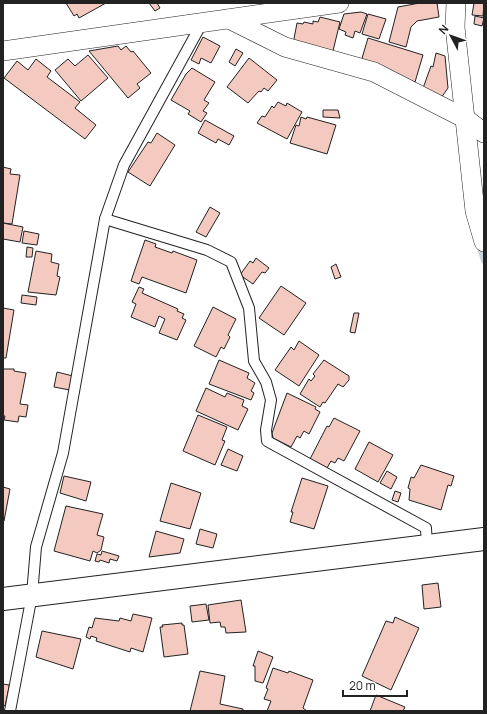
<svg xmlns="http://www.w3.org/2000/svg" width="487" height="714" font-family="Manrope,sans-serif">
	<rect width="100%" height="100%" fill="#fff"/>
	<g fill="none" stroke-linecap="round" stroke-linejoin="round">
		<!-- stream -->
		<path stroke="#c7d3dd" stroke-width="6" d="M479,244L484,261"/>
	</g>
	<!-- building -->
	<g fill="#f3c9c0" stroke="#222">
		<path d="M66,3H106L79,18L77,14L74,16Z"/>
		<path d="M149,3H157L160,8L155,11Z"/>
		<path d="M420,3H437L439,17L417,21L411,27L406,47L389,42L398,7Z"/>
		<path d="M474,3H484L483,16L472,15Z"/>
		<path d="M361,12L367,14L360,33L355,31L353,38L345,35L346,32L339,29L344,14Z"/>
		<path d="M368,14L386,19L379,39L362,34Z"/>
		<path d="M475,16L484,18L482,26L474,24Z"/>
		<path d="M320,17L340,22L332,55L293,44L297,23L303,24L304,22L313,24V21L318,22Z"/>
		<path d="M203,37L220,46L211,63L201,58L199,64L191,60Z"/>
		<path d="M368,38L423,55L415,82L360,65Z"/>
		<path d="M118,46L121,50L126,46L131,52L133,51L151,73L137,84L140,88L128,98L89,51Z"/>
		<path d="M236,49L243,53L235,66L229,62Z"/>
		<path d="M436,53L445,56L448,88L441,98L422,91L431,66L433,67Z"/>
		<path d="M88,55L108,78L81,101L55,70L68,59L75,66Z"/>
		<path d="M249,58L277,80L268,91L264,88L261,92L259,91L248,103L227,87Z"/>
		<path d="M36,59L51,71L47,77L80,102L75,108L96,125L85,139L4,78L17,61L28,70Z"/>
		<path d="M192,68L215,82L204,100L209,103L203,111L207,113L201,122L188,114L190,111L171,100L186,74Z"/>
		<path d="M278,102L286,106L287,103L302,112L287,139L257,123L262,116L265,117L272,106L274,108Z"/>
		<path d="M323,110H338L340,118L323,117Z"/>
		<path d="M301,117L306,119L307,117L336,125L327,154L290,143L296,125L299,126Z"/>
		<path d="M205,120L234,136L229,145L218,139L216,143L198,133Z"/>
		<path d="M157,133L175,145L150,186L128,172L148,142L151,143Z"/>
		<path d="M3,167L11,169L10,174L20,175L12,224L3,223Z"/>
		<path d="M210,207L220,213L206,237L196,232Z"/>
		<path d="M3,223L23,227L20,242L3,239Z"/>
		<path d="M24,231L39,234L37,245L22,243Z"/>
		<path d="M145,240L156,244L155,247L172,253L173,251L197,260L186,293L142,277L139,284L131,281Z"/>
		<path d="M27,247L33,248L32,257H26Z"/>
		<path d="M36,251L52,254L51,262L59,264L57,276L60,277L56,295L28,292Z"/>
		<path d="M256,258L269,268L265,273L262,272L253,284L240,275L250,261L253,263Z"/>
		<path d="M336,264L341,277L335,279L331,267Z"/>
		<path d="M281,286L306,303L284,335L259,318Z"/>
		<path d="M139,287L144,289L142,293L178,309L177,311L184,314L182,318L186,320L177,340L159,333L165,319L159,316L155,327L131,317L136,304L132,302Z"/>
		<path d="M22,295L37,297L36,305L21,303Z"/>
		<path d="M213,307L236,319L228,335L230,337L224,349L221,347L216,357L194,346Z"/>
		<path d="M3,308L14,310L6,358H3Z"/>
		<path d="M354,313H359L355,333L350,332Z"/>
		<path d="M299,341L319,355L299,386L275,370L291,347L294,350Z"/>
		<path d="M219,360L249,373L247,378L255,383L251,391L254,393L251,400L209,384Z"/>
		<path d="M324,360L349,376V380L343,387L338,384L325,403L323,402L320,407L300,394L309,379L311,381L315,376L313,374Z"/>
		<path d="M3,369H14V371L26,373L20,404L28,405L26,417L19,416L18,422L4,420L5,416H3Z"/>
		<path d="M57,372L73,376L70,390L54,387Z"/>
		<path d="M206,388L225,397L227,393L244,400L242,406L248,409L238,430L196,411Z"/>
		<path d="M287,393L316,407L315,409L320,412L309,434L304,431L300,438L297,436L291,447L273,438L272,433Z"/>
		<path d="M198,415L227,427L222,440L225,441L215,465L183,451Z"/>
		<path d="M334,418L360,431L344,461L338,458L335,463L331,461L327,468L310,459L327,426L329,427Z"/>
		<path d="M369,442L393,455L378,482L355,469Z"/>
		<path d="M228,449L243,456L237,471L221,465Z"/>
		<path d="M421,465L454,476L451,486L448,485L441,510L409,500L410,489L408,488L411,477L414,478Z"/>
		<path d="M387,471L397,477L391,489L380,483Z"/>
		<path d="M64,476L91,482L86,501L60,493Z"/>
		<path d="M302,478L328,486L314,529L290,522L293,512H291Z"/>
		<path d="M171,483L201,493L190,529L160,521Z"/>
		<path d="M3,487L10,489L4,521L3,520Z"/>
		<path d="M395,491L401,493L398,502L392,500Z"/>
		<path d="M66,506L103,514L97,535L104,537L101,550L97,553L93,551L90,561L54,551Z"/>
		<path d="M200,529L217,534L213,548L196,544Z"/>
		<path d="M156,531L184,539L180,553L149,557Z"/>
		<path d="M102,551L119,556L117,561L110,559L109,563L100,560L99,562L95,561L97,554L101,555Z"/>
		<path d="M438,583L441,607L424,609L422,585Z"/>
		<path d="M241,600L246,632L226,633L225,627H221L220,622L210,623L208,605Z"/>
		<path d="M206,604L209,620L192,622L190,606Z"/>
		<path d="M133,614L152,618L143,652L131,648L130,652L96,641L97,638L91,636L90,639L86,637L89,627L92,628L95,618L119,621L120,618L131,621Z"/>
		<path d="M395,617L419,628L391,690L362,676L386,621L393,623Z"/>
		<path d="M182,623V625H184L188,654L164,657L160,627H163L162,625Z"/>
		<path d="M42,631L81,639L73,669L36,657Z"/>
		<path d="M258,651L273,657L263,683L255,681V666H253Z"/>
		<path d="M273,668L288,673L289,671L313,680L303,708L307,711H267L271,701L264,699L268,689L266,688Z"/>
		<path d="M200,671L225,676L220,704L243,709V711H190Z"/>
		<path d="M3,684L9,685V687L5,706L3,705Z"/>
		<path d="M376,695L405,707L403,711H370Z"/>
	</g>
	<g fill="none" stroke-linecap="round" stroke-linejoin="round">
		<defs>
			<g id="service">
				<path d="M105,219L207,250L231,262L249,308L254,361L266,382L271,400L266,430L267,441L426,528L427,546"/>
				<path d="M10,711L32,595L36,547L63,453L105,219L124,165L202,23"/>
			</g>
			<g id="minor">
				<path d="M456,3L455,27L475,211L484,242"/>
				<path d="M229,19L285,47L374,72L466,119L484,133"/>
				<path d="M3,51L339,3"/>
			</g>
			<path id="tertiary" d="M3,599L484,539"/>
		</defs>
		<!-- service casing -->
		<use href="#service" stroke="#222" stroke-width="12"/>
		<!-- minor casing -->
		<use href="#minor" stroke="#222" stroke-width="20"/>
		<!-- tertiary casing -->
		<use href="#tertiary" stroke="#222" stroke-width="24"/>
		<!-- service -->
		<use href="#service" stroke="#fff" stroke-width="10"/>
		<!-- minor -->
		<use href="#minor" stroke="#fff" stroke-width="19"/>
		<!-- tertiary -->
		<use href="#tertiary" stroke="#fff" stroke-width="22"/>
	</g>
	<!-- border -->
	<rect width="487" height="714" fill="none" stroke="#222222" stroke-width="8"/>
	<!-- north arrow -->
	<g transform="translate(451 36) rotate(311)" stroke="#ffffff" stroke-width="3" paint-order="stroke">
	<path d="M0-3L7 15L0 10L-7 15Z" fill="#222222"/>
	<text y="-6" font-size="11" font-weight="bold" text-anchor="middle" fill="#222222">N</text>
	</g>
	<!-- scale -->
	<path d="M343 690v6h64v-6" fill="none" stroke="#222222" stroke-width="2"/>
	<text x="349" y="690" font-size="12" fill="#222222" stroke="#ffffff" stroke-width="3" paint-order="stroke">20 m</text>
</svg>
